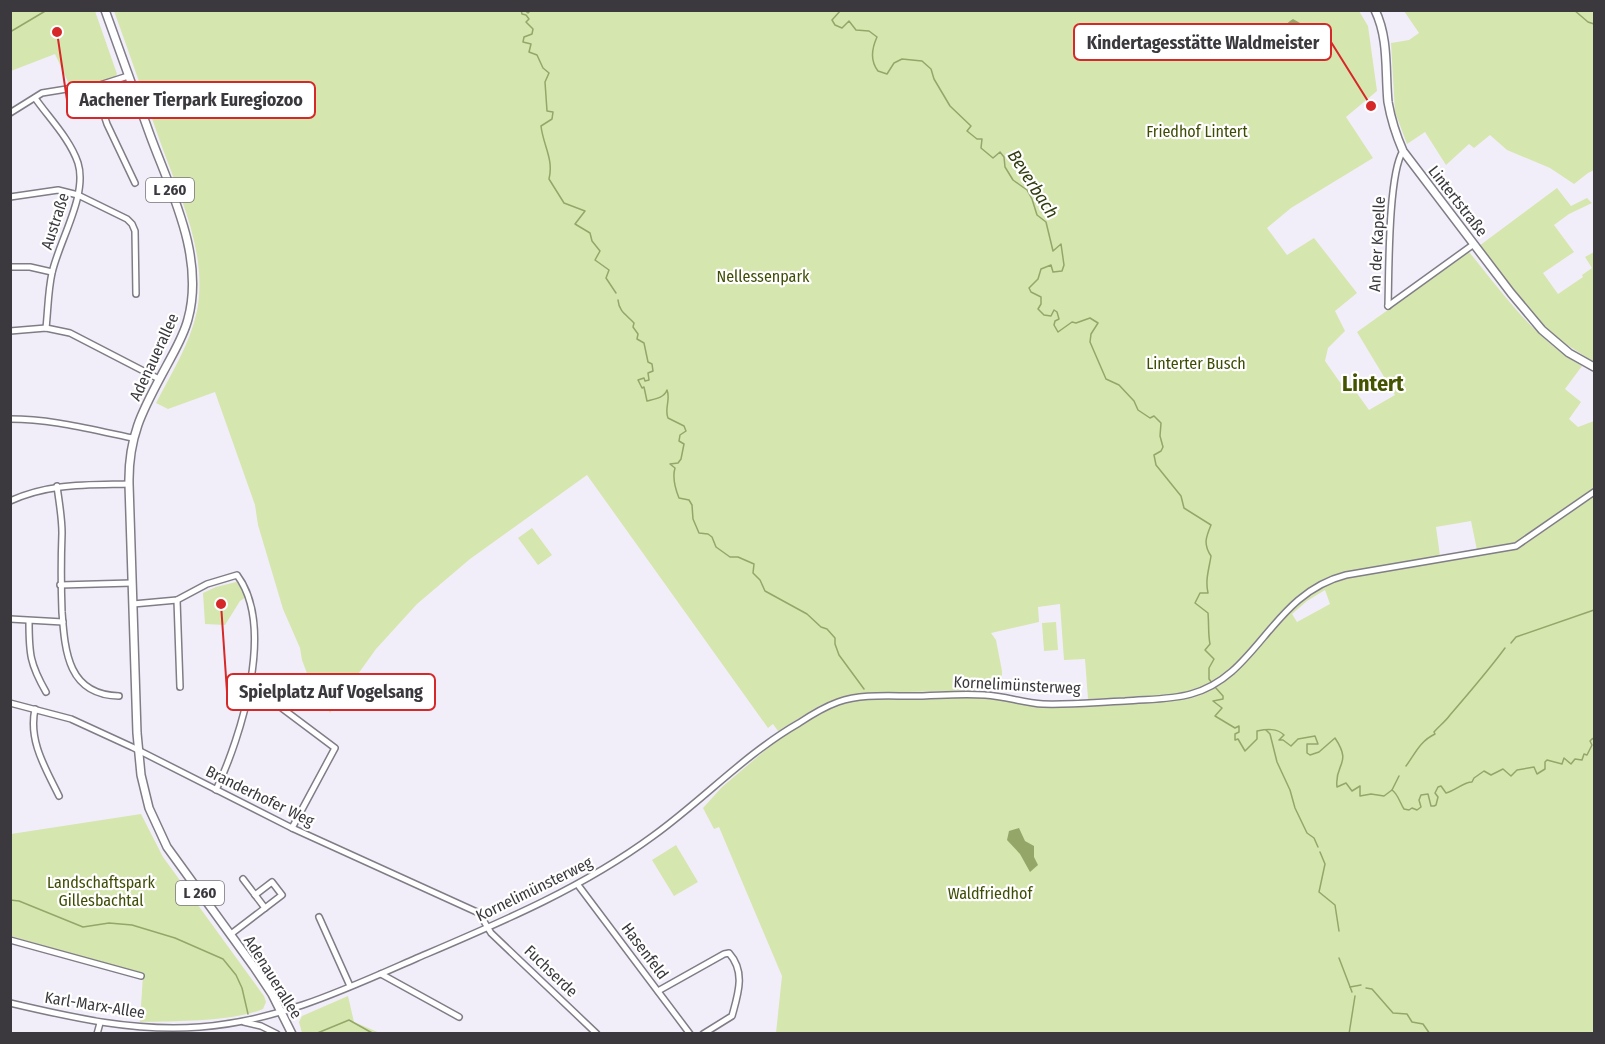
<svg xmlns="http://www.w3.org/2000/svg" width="1605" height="1044" font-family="'Fira Sans Condensed',sans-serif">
	<rect width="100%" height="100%" fill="#f2eef9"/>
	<!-- green -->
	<g fill="#d5e6af" fill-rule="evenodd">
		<path d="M10,11H95L117,74L115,77L102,81L69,84L55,54L11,71Z"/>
		<path d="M114,11H1359L1368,26L1377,91L1346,117L1373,158L1291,208L1267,228L1287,255L1314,238L1357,293L1335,311L1345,331L1328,348L1325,361L1344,388L1351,385L1369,410L1395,395L1357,332L1469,252C1503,293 1535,340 1582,366L1565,389L1581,402L1569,419L1578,427L1594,421V489L1524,539L1508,545L1477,550L1471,521L1436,527L1440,556L1332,576L1334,580L1510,550L1527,543L1594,494V1033H776L782,976L719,827L714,829L703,808L722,787L782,736L819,714L839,705L858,700L964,696L1058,706L1177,699L1192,698L1205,693L1204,687L1176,695L1088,699L1085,659L1064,660L1060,604L1038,607L1039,622L991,633L996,640L1002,671V675L992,690L863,693L842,697L819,706L778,731L773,724L768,728L587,475L470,559L417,604L376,649L330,713L317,685L308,676L302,660L300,648L283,609L258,525L255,505L215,392L168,409L156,403C171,374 190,344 197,311C208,254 180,197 161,144C145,99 130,55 114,11ZM1325,590L1330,604L1297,622L1292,614L1307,601Z"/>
		<path d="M1404,11H1594V170L1588,173L1574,184L1550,168L1507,150L1490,135L1474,148L1469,144L1446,165L1425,132L1407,144L1395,112L1391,43L1409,40L1419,33Z"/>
		<path d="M1557,188L1571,206L1587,198L1592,203L1569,214L1554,225L1574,252L1543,273L1558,294L1583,277L1582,275L1592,268L1585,257L1594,252V362L1550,334L1479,246Z"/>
		<path d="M532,528L552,555L538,565L518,538Z"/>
		<path d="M236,582L239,583L246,597L240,601L225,625L205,624L203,593L216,587Z"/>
		<path d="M1056,622L1058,650L1044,651L1042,623Z"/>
		<path d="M141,814L163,857L264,996L266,1002L263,1009C233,1022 173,1021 140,1022L143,975L11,936V834Z"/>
		<path d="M676,845L698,882L674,896L652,860Z"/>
		<path d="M348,996L354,1022L380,1033H302L299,1022L302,1016Z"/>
	</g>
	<!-- water -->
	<g fill="#95a669">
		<path d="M1293,19L1300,23L1305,42L1289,49L1283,43C1283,30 1282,26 1293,19Z"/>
		<path d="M1019,828L1025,841L1034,846V857L1038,865L1030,872L1020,854L1007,840L1009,831Z"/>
	</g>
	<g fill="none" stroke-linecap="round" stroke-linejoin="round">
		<!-- stream -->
		<g stroke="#95a669" stroke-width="1.5">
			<path d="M521,10L522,14L526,15L529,19L526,22L533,29L532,34L524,37L523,42L531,44L529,52L537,55L543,68L549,73L545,82L547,111L553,112L552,119L541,126C543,145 554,159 549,179L564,203L585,211L575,224L590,233L592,241L600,251L595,260L609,270L606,278L616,293"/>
			<path d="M524,10L528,13L531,10"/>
			<path d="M841,10L832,20L835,25L842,28L849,21L856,30L869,31L877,37C872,48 870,61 878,71L887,74L894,63L902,59L922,61L931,69L934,79L950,106L971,126L967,131L977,139H982L981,148L993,158L1000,152L1004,157L1005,167L1013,180L1027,190L1032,199L1037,215L1046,222L1053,251L1061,244L1064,265L1062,271L1053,272L1051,265L1041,269L1038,279L1029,288L1031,292L1041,297V304L1038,309L1044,315L1051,316L1054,310L1057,312L1059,319L1055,321L1054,325L1058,332L1072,322L1076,323L1090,318L1098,323L1091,334L1090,342L1106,379L1119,385L1134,401L1138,410L1150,418L1154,416L1161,423L1160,436L1163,447L1161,451L1154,455L1156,465L1181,496L1184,508L1211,525C1206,537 1203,544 1211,556C1209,569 1205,580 1208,593H1200L1195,603L1208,613C1209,624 1208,634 1210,644L1205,650L1214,659L1209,668V679L1212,683"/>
			<path d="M1574,10L1588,22L1594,24"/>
			<path d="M10,32L47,10"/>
			<path d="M618,300C619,312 627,315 634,323L633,327L638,334L637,339L644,343L648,362L652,364L653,371L648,373L649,380L645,381L644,378L638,380L642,388L644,387L647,401C655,399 664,398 667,390C671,399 664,409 668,418L684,426L686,431L680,435L679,441L684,444L681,459L678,463L670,464L675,468C672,478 675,488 679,498L689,500L692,505L693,519L699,533L708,534L712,537L716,547L730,557H738L754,564L753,573L760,580L765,591L807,614L821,627L827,629L835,638V644L839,655L864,689"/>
			<path d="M1511,643L1516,637L1594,610"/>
			<path d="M1215,687L1223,696V699L1213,701L1222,708L1215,716L1235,728L1239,726V732L1235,734V740L1238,739L1245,751L1257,739V731C1267,729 1277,728 1284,735L1279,740H1283L1291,746L1298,739L1315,736L1318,744H1307V753L1310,755L1319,752L1335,738C1353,765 1334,763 1337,787L1346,783L1352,791L1360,786V796L1371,794L1384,796L1392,790C1398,794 1400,803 1404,809L1409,810L1412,808L1417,810L1421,807L1419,800L1421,795L1428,794L1431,806H1434L1436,805L1438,797L1435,793L1438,787L1441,786L1446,793C1456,790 1464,782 1472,782L1474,778L1484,771L1491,775L1503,769L1511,776L1517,770L1534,767L1537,774L1545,769V762L1547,760L1562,764L1564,758L1571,764L1575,759L1582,760L1584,754L1587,755L1592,745L1590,741L1592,739L1594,738"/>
			<path d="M1266,730L1270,734L1277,762L1290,790L1295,808L1307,833L1314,838L1318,847"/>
			<path d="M1406,766C1415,754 1420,741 1435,734L1434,732C1439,726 1445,722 1450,715C1469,693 1488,671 1505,648"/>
			<path d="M1392,790L1399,776"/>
			<path d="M1320,852L1325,864L1319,892L1335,905L1339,931"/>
			<path d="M10,900L19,901L83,927L109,923L132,925L175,938L223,959L236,975L242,988L248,1014"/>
			<path d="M1339,958L1352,992"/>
			<path d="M1350,987L1361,985"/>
			<path d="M1366,988L1372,989L1393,1013L1407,1014L1412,1022L1423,1024L1430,1034"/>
			<path d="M315,1034L349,1020L374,1034"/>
			<path d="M1349,1034L1355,996"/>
		</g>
		<defs>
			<g id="minor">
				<path d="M128,76L100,85L96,88V91L107,124L135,183"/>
				<path d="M35,98C49,118 70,139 78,163C88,195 59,241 52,273C48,291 48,310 46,328"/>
				<path d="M10,113L42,93L79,87"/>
				<path d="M10,197L58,190L78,195L127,219L132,224L135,231L136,294"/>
				<path d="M10,267H30L52,272"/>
				<path d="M1388,306C1389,274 1388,174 1403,151"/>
				<path d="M1388,306L1474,244"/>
				<path d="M10,331L46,328L70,333L159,379"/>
				<path d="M10,419C53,419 92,430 133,438"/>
				<path d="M57,486C59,502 62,517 62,533C61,560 61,585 62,612C65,652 68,695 119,696"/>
				<path d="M10,501C49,483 87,485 129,484"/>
				<path d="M60,585L132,583"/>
				<path d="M177,600L180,687"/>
				<path d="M133,604L177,600L207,584L237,575C276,627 241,737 216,790"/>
				<path d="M10,619L63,622"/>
				<path d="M29,621C29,654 30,664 46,692"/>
				<path d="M249,690L271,700L335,748L292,828"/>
				<path d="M10,703L71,719L132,747L292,828L479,913L491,933L597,1034"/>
				<path d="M35,709C28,741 46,769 59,796"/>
				<path d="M243,879L265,908"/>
				<path d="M578,885L690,1034"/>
				<path d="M319,917L350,986"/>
				<path d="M231,934L282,895L272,882L255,895"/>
				<path d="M10,940L141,976"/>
				<path d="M381,974L459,1017"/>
				<path d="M658,991L724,954L729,953C746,972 738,994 732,1016L703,1034"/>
				<path d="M10,1003C74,1018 135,1032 200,1027C279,1021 346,989 417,958C499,923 581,889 653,836C703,800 745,754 799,723C811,715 824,707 838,702C861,694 887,696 911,696C936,696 960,693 985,695C1005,696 1024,703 1043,704C1070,705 1098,702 1125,701C1146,699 1170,700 1191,694C1258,676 1271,594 1346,575L1516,546L1594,492"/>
				<path d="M244,1022L261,1026L277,1034"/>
				<path d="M97,1034L100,1023"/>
			</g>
			<g id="major">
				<path d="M105,10C120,52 135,93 150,135C171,192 205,257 188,319C184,335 175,350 167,365C144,408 128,434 129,484L137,733L141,775L149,808L167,847L254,967L272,994L292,1034"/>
				<path d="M1375,10C1389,39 1385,71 1388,102C1391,119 1396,135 1403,151L1511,293L1542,330L1569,353L1594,367"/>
			</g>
		</defs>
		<!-- minor casing -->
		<use href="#minor" stroke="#807d87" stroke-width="8"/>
		<!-- major casing -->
		<use href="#major" stroke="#807d87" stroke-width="10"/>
		<!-- minor -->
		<use href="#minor" stroke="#fff" stroke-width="5"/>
		<!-- major -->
		<use href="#major" stroke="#fff" stroke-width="7"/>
	</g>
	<g text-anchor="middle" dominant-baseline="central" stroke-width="4.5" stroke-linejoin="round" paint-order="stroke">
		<!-- shield labels -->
		<g fill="#fff" stroke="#767478" stroke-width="1.5">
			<rect x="146" y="178" width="48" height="24" rx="4.5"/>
			<rect x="176" y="881" width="48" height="24" rx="4.5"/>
		</g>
		<g font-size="15" font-weight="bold" fill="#3b393e">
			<text x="170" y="190">L 260</text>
			<text x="200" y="893">L 260</text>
		</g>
		<!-- park labels -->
		<g font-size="16" fill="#3e4d04" stroke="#fff">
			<text x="1197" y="131">Friedhof Lintert</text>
			<text x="763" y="276">Nellessenpark</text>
			<text x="1196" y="363">Linterter Busch</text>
			<text x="101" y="882">Landschaftspark<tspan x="101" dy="18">Gillesbachtal</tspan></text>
			<text x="990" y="893">Waldfriedhof</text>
		</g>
		<!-- street labels -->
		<g font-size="16" fill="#3b393e" stroke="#fff">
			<text transform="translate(1458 201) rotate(52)">Lintertstraße</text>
			<text transform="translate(55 221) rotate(-72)">Austraße</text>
			<text transform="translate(1377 244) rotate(-87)">An der Kapelle</text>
			<text transform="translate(154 357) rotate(-65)">Adenauerallee</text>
			<text transform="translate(1017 685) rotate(3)">Kornelimünsterweg</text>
			<text transform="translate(260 796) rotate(26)">Branderhofer Weg</text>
			<text transform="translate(534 889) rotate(-26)">Kornelimünsterweg</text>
			<text transform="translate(645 951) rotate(53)">Hasenfeld</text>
			<text transform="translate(551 971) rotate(44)">Fuchserde</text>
			<text transform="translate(273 977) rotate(58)">Adenauerallee</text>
			<text transform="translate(95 1005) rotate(9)">Karl-Marx-Allee</text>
		</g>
		<!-- water labels -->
		<g font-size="18" font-style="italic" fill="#323e0f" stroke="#fff">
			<text transform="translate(1033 184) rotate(57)">Beverbach</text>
		</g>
		<!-- district labels -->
		<g font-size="22" font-weight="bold" fill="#435300" stroke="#fff">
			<text x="1373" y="383">Lintert</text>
		</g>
	</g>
	<!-- callouts -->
	<path fill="none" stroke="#d62828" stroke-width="2" d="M1371 106L1331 42M57 32L67 100M221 604L227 692"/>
	<g fill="#d62828" stroke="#fff" stroke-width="2">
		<circle cx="1371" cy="106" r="6"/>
		<circle cx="57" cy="32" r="6"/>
		<circle cx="221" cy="604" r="6"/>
	</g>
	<g fill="#fff" stroke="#d62828" stroke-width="2">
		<rect x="1074" y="24" width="257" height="36" rx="6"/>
		<rect x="67" y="82" width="248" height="36" rx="6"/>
		<rect x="227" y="674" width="208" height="36" rx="6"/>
	</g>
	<g font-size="18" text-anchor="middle" font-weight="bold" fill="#3b393e">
		<text x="1203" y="49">Kindertagesstätte Waldmeister</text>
		<text x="191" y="106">Aachener Tierpark Euregiozoo</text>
		<text x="331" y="698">Spielplatz Auf Vogelsang</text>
	</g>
	<!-- border -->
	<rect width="1605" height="1044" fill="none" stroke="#3b393e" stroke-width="24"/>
</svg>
